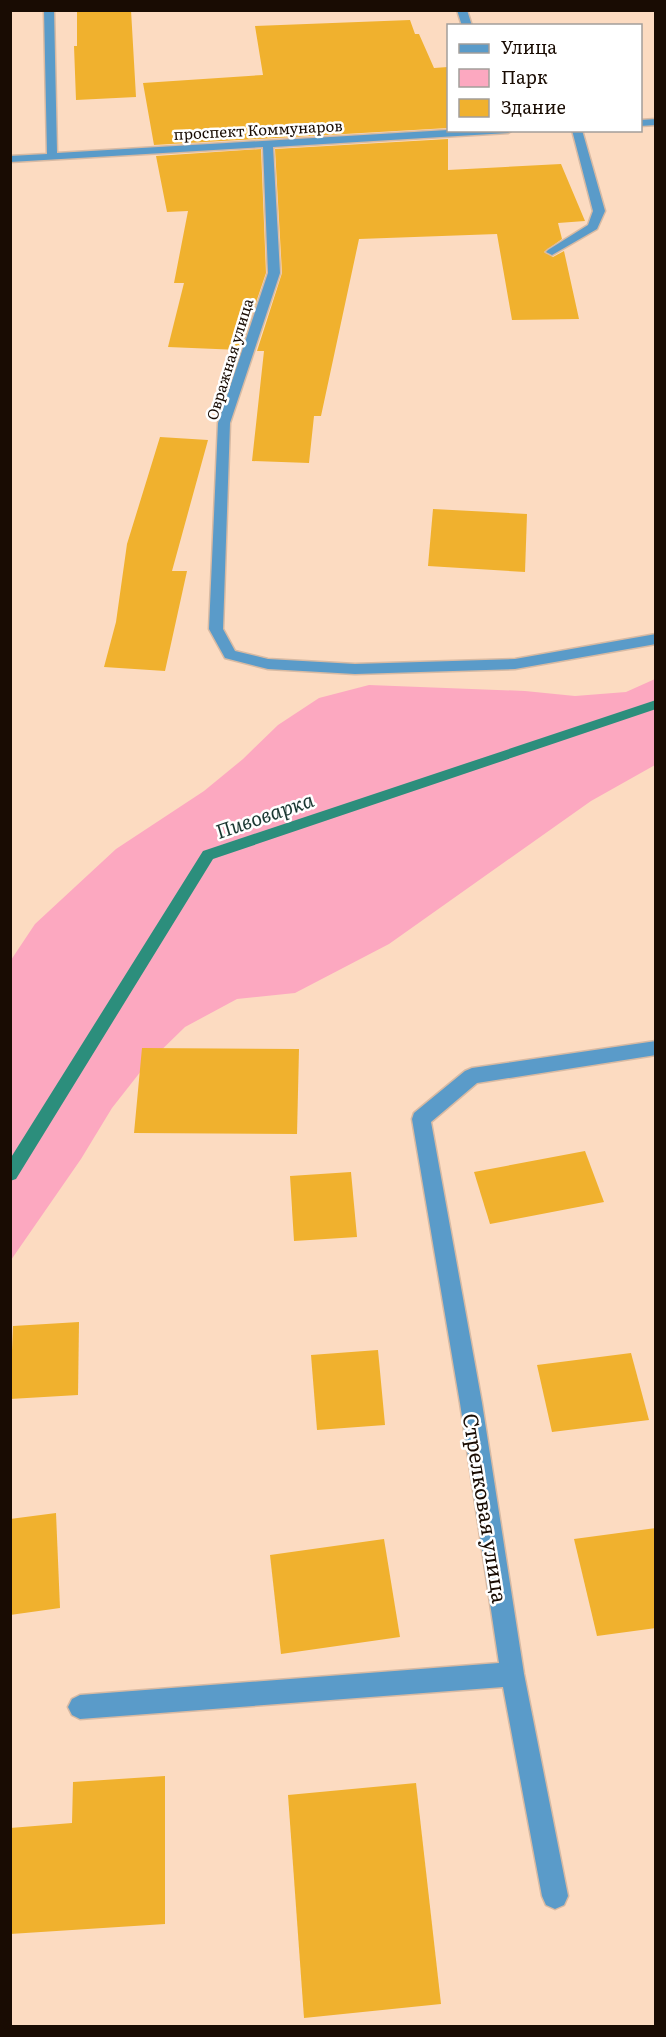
<svg xmlns="http://www.w3.org/2000/svg" width="666" height="2037" font-family="Literata,serif">
	<rect width="100%" height="100%" fill="#fcdbc1"/>
	<!-- green -->
	<path fill="#fca8c0" d="M655,679V765L591,801L389,944L295,993L237,999L185,1027L145,1066L112,1108L81,1159L11,1260V960L35,924L116,849L204,791L243,759L278,725L319,698L369,685L525,691L575,696L626,692Z"/>
	<g fill="none" stroke-linecap="round" stroke-linejoin="round">
		<!-- stream -->
		<path fill="#2c8e7c" fill-rule="evenodd" d="M656,700V709L213,859L16,1179L10,1181V1159L203,851Z"/>
	</g>
	<!-- building -->
	<g fill="#f0b12e">
		<path d="M77,10H131L136,97L76,100L74,46H77Z"/>
		<path d="M410,20L415,34H419L434,68L448,67V128L154,145L143,83L263,75L255,26Z"/>
		<path d="M448,139V170L561,164L585,221L558,223L562,239L544,252L553,257L564,251L579,319L512,320L497,234L359,239L321,416H314L309,463L252,461L264,351H257L282,273L275,149Z"/>
		<path d="M261,149L266,273L240,350L168,347L184,283H174L188,211L167,212L156,156Z"/>
		<path d="M160,437L208,440L172,571H187L165,671L104,667L116,622L127,544Z"/>
		<path d="M433,509L527,514L525,572L428,566Z"/>
		<path d="M142,1048L299,1049L297,1134L134,1133Z"/>
		<path d="M585,1151L604,1202L490,1224L474,1172Z"/>
		<path d="M351,1172L357,1237L294,1241L290,1176Z"/>
		<path d="M79,1322L78,1395L10,1399L13,1326Z"/>
		<path d="M378,1350L385,1425L317,1430L311,1355Z"/>
		<path d="M631,1353L649,1420L552,1432L537,1365Z"/>
		<path d="M56,1513L60,1608L10,1615V1519Z"/>
		<path d="M656,1528V1628L597,1636L574,1539Z"/>
		<path d="M384,1539L400,1637L281,1654L270,1555Z"/>
		<path d="M165,1776V1924L10,1934V1828L72,1823L73,1782Z"/>
		<path d="M416,1783L441,2004L304,2018L288,1795Z"/>
	</g>
	<g fill="none" stroke-linecap="round" stroke-linejoin="round">
		<defs>
			<g id="minor">
				<path d="M44,10H54L57,153L448,130H513L508,133L273,147L280,273L230,423L223,629L235,651L268,659L355,664L515,659L656,634V644L515,669L355,674L268,669L225,658L209,629L218,423L268,273L263,147L10,162V156L47,154Z"/>
				<path d="M457,10H467L472,26H462Z"/>
				<path d="M656,119V125L640,126V120Z"/>
				<path d="M572,130H582L605,211L597,229L552,255L546,252L548,250L588,225L593,211Z"/>
				<path d="M656,1041V1055L477,1083L431,1122L482,1403L524,1674L568,1896L564,1905L555,1909L546,1905L542,1896L503,1687L80,1719L72,1715L68,1707L72,1699L80,1695L499,1663L460,1403L412,1119L414,1113L465,1071L472,1068Z"/>
			</g>
		</defs>
		<!-- minor casing -->
		<use href="#minor" stroke="#d8baa3" stroke-width="3"/>
		<!-- minor -->
		<use href="#minor" fill="#5a9bc9" fill-rule="evenodd"/>
	</g>
	<g text-anchor="middle" dominant-baseline="central" stroke-width="5" stroke-linejoin="round" paint-order="stroke">
		<!-- far-street labels -->
		<g font-size="15" fill="#190c03" stroke="#fff">
			<text transform="translate(258 129) rotate(-3)">проспект Коммунаров</text>
			<text transform="translate(229 359) rotate(-73)">Овражная улица</text>
		</g>
		<!-- water labels -->
		<g font-size="20" font-style="italic" fill="#1a3731" stroke="#fff">
			<text transform="translate(264 814) rotate(-19)">Пивоварка</text>
		</g>
		<!-- near-street labels -->
		<g font-size="21" fill="#190c03" stroke="#fff">
			<text transform="translate(487 1508) rotate(81)">Стрелковая улица</text>
		</g>
	</g>
	<!-- border -->
	<rect width="666" height="2037" fill="none" stroke="#190c03" stroke-width="24"/>
	<!-- legend -->
	<rect x="447" y="24" width="195" height="108" fill="#ffffff" stroke="#a39e9a" stroke-width="1.5"/>
	<rect x="459" y="44" width="30" height="9" fill="#5a9bc9" stroke="#a39e9a" stroke-width="1.5"/>
	<text x="501" y="54" font-size="18" fill="#190c03">Улица</text>
	<rect x="459" y="69" width="30" height="18" fill="#fca8c0" stroke="#a39e9a" stroke-width="1.5"/>
	<text x="501" y="84" font-size="18" fill="#190c03">Парк</text>
	<rect x="459" y="99" width="30" height="18" fill="#f0b12e" stroke="#a39e9a" stroke-width="1.5"/>
	<text x="501" y="114" font-size="18" fill="#190c03">Здание</text>
</svg>
